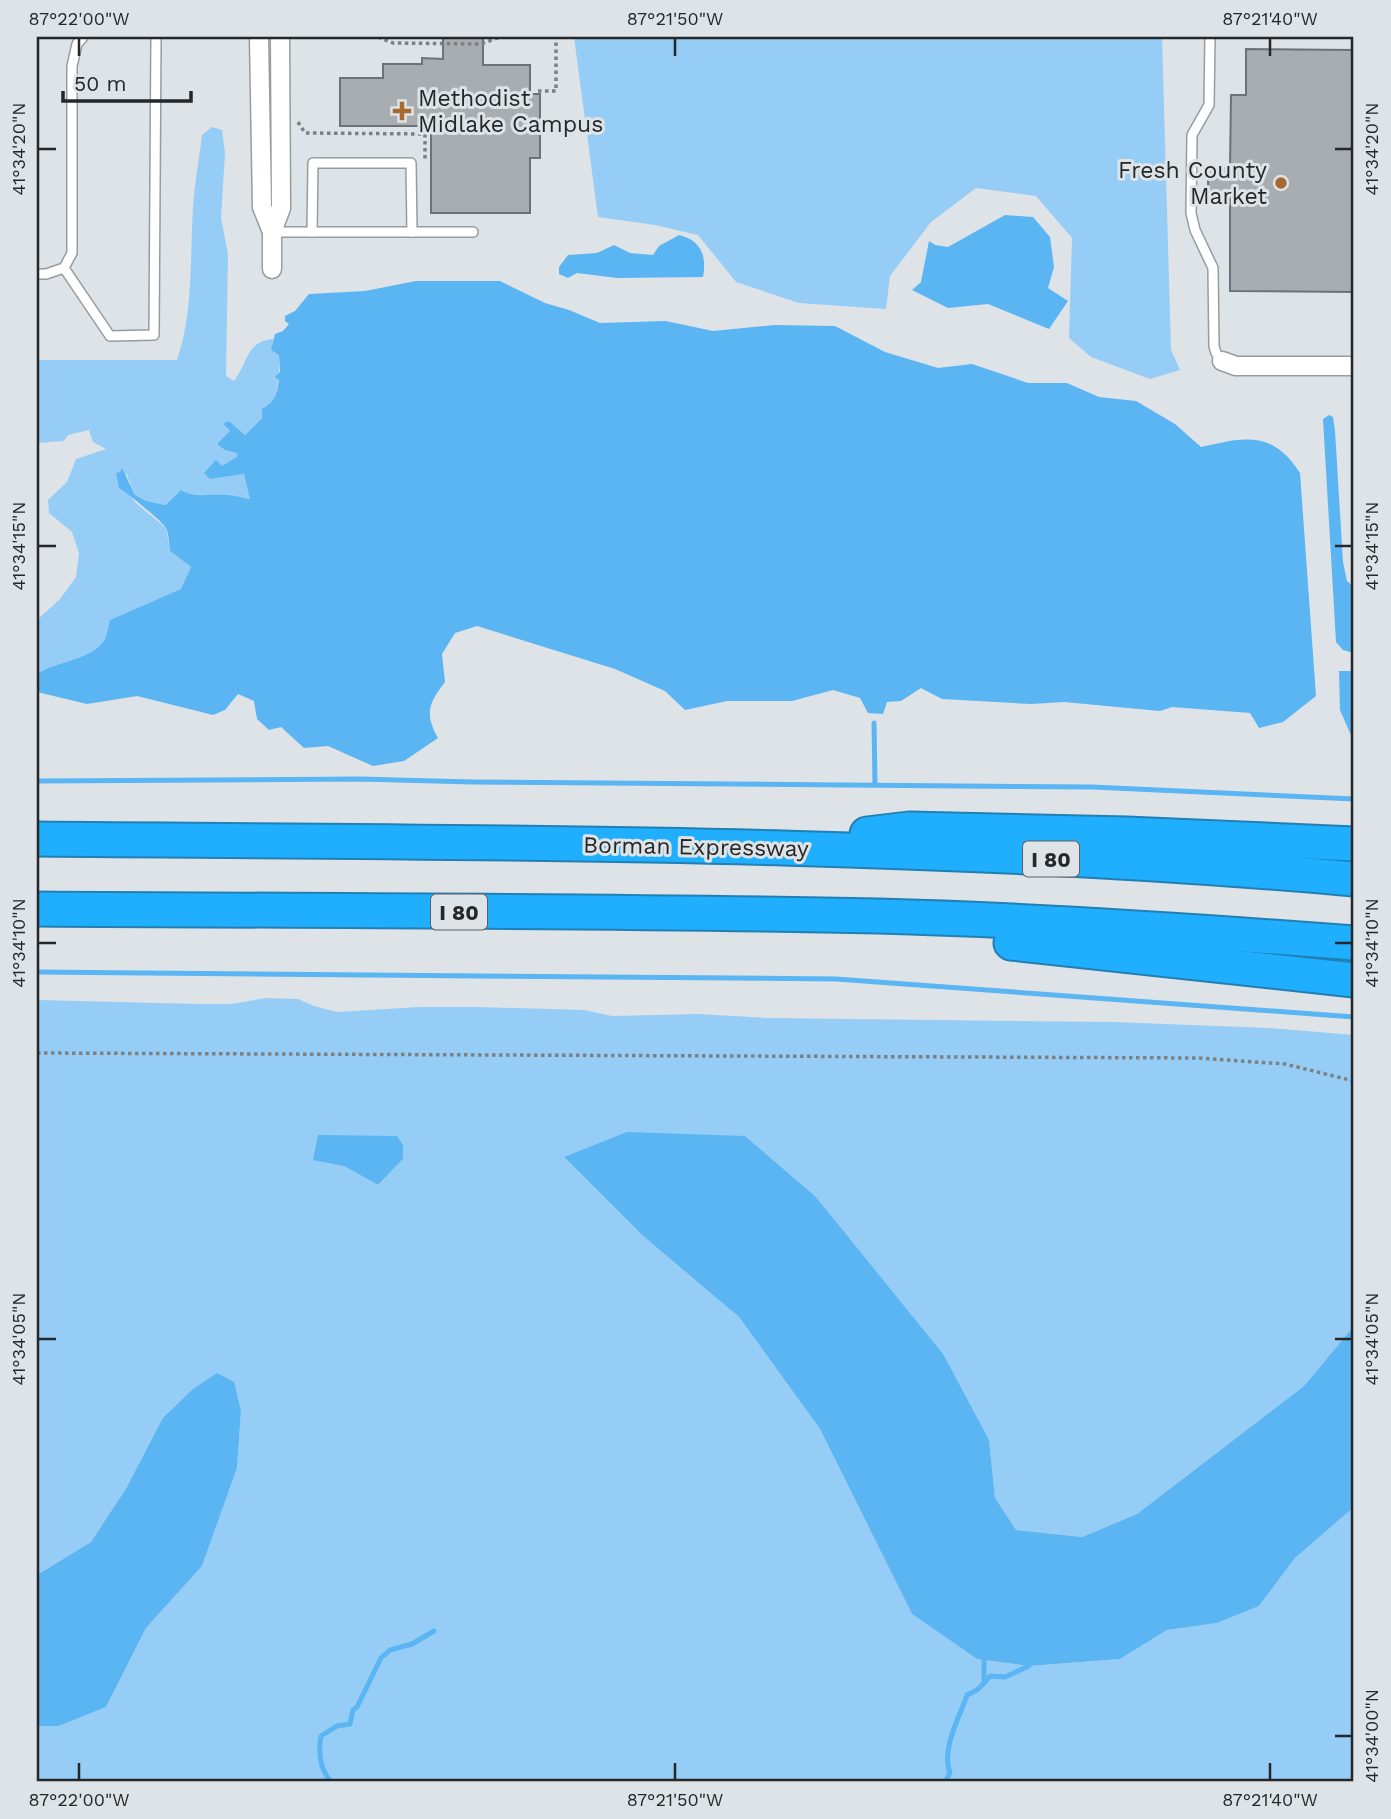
<svg xmlns="http://www.w3.org/2000/svg" width="1391" height="1819" font-family="'Work Sans',sans-serif">
	<rect width="100%" height="100%" fill="#dde3e7"/>
	<!-- green -->
	<g fill="#96cdf6" fill-rule="evenodd">
		<path d="M574,37H1162L1171,350L1180,370L1150,379L1091,357L1069,338L1072,238L1036,196L976,188L931,222L890,276L886,309L799,303L736,282L698,235L655,225L598,217Z"/>
		<path d="M212,127L222,130L225,153L221,218L228,254L226,376L234,381C248,363 246,341 273,339L272,350L279,355C280,397 275,406 245,435L229,421L223,425L230,431L225,450L238,453L237,458L222,466L210,479L244,474L251,499C243,498 235,495 227,495C210,493 197,499 181,490L167,505L146,501L135,495L126,473V491L137,504L166,528L170,551L191,567L182,589L110,620C108,627 107,637 103,642C88,661 56,661 37,674V620L60,599L76,577L79,553L72,532L49,513L48,500L67,482L76,459L106,449L93,442L89,430L68,435L64,441L37,443V360H177C195,308 189,248 194,194C196,174 200,154 202,135Z"/>
		<path d="M265,998L298,999L314,1006L337,1012L419,1007H478L584,1010L612,1016L698,1014L767,1018L1113,1022L1269,1028L1354,1035V1326L1304,1386L1137,1514L1082,1537L1016,1530L995,1499L989,1440L815,1196L745,1136L564,1157L642,1235L739,1317L820,1429L912,1614L977,1659L1029,1666L1120,1659L1167,1630L1217,1623L1259,1606L1295,1558L1354,1507V1782H37V1726H59L106,1707L146,1628L202,1566L237,1468L241,1411L127,1487L91,1542L37,1575V1000L201,1004H232ZM403,1159L378,1185L344,1166Z"/>
	</g>
	<!-- water -->
	<g fill="#5ab5f2">
		<path d="M1005,215L1033,217L1050,237L1054,267L1048,288L1068,301L1049,329L988,304L948,308L912,290L921,282L929,241L935,245L948,247Z"/>
		<path d="M679,235C701,240 707,256 703,277L617,278L577,273L568,278L559,274V267L568,255L597,253L614,245L630,253L653,255L659,246Z"/>
		<path d="M416,281H500L545,303L569,310L600,323L666,321L713,331L775,325L835,326L885,352L938,368L972,364L1028,383H1067L1099,397L1136,401L1175,424L1201,447C1245,437 1272,430 1300,473L1316,696L1283,722L1259,728L1250,713L1172,707L1160,711L1064,702L1031,704L942,699L921,688L901,701L887,702L883,714L868,713L860,698L833,690L792,701H727L685,710L665,691L615,669L477,626L455,633L442,654L445,682C429,703 424,713 438,738L404,761L373,766L328,746L304,748L281,727L269,730L257,719L254,701L238,694L225,710L213,715L137,696L87,704L37,692V674C56,661 88,661 103,642C107,637 108,627 110,620L181,589L191,567L170,551C169,544 169,535 166,528C163,522 125,491 119,488L116,473L120,472L122,468L135,495L146,501L166,505L181,490C197,499 209,493 227,495C235,495 243,498 250,499L244,474L210,479L204,473L216,460L222,466L237,457V453L225,450L217,444L230,431L223,424L229,421L245,435L262,418V409C275,402 277,394 279,380L275,377L280,372L279,355L271,350L275,334L283,331L289,324L285,321V316L295,311L309,294L365,291Z"/>
		<path d="M1329,415L1333,417L1335,431L1343,562L1347,581L1354,587V653L1343,650L1336,642L1323,419Z"/>
		<path d="M1339,671H1354V742L1340,710Z"/>
		<path d="M627,1132L745,1136L815,1196L943,1354L989,1440L995,1498L1016,1530L1082,1537L1137,1514L1304,1386L1354,1326V1507L1295,1558L1259,1606L1217,1623L1167,1630L1120,1659L1029,1666L977,1659L912,1614L820,1429L739,1317L642,1235L564,1157Z"/>
		<path d="M318,1135L397,1136L403,1145V1159L378,1185L344,1166L313,1160Z"/>
		<path d="M217,1373L234,1382L241,1411L237,1468L202,1566L146,1628L106,1707L59,1726H37V1575L91,1542L127,1487L163,1418L193,1389Z"/>
	</g>
	<g fill="none" stroke-linecap="round" stroke-linejoin="round">
		<!-- stream -->
		<g stroke="#5ab5f2" stroke-width="5">
			<path d="M874,723L875,785"/>
			<path d="M37,781L360,779L472,782L1092,787L1354,799"/>
			<path d="M37,972L836,979L1354,1017"/>
			<path d="M984,1683L990,1676L1005,1677L1029,1666V1661"/>
			<path d="M331,1782C320,1769 318,1752 321,1736L337,1726L350,1724L353,1710L357,1707L381,1658L390,1650L412,1644L434,1631"/>
			<path d="M945,1782L950,1773C941,1749 959,1719 967,1695L977,1690L984,1683V1654"/>
		</g>
	</g>
	<!-- building -->
	<g fill="#a8adb1" stroke="#6d7276" stroke-width="2">
		<path d="M443,37H483V65H530V94H540V158H530V213H431V126H340V78H383V64H422V58L443,59Z"/>
		<path d="M1246,49L1354,50V292L1230,291V199H1208V168H1230L1231,95H1246Z"/>
	</g>
	<g fill="none" stroke-linecap="round" stroke-linejoin="round">
		<defs>
			<g id="lane">
				<path d="M1210,37L1209,105L1192,135L1191,213L1195,230L1213,268L1214,346L1216,353L1222,361"/>
				<path d="M272,232H473"/>
				<path d="M312,232L313,163H411L412,232"/>
				<path d="M64,268L110,336L154,335L156,37"/>
				<path d="M37,274H46L64,268L72,253V66L77,44L83,37"/>
			</g>
			<g id="street">
				<path d="M259,37L262,207L272,232V269"/>
				<path d="M272,232L281,208L280,37"/>
				<path d="M1222,361L1236,366H1354"/>
			</g>
			<g id="highway">
				<path d="M867,834L909,829L1127,834L1354,844"/>
				<path d="M37,839C476,843 916,840 1354,879"/>
				<path d="M37,909C317,911 598,910 878,916C1037,920 1196,931 1354,943"/>
				<path d="M1011,943L1354,980"/>
			</g>
		</defs>
		<!-- lane casing -->
		<use href="#lane" stroke="#969ca0" stroke-width="12"/>
		<!-- street casing -->
		<use href="#street" stroke="#969ca0" stroke-width="21"/>
		<!-- highway casing -->
		<use href="#highway" stroke="#217fb3" stroke-width="37"/>
		<!-- path -->
		<g stroke="#7d8083" stroke-width="3.5" stroke-dasharray="3.5 3.5" stroke-linecap="butt">
			<path d="M378,37L393,43L481,44L500,37"/>
			<path d="M538,91H556V37"/>
			<path d="M298,122L305,133L425,134V161"/>
			<path d="M37,1053L1198,1058L1285,1064L1354,1081"/>
		</g>
		<!-- lane -->
		<use href="#lane" stroke="#fff" stroke-width="9"/>
		<!-- street -->
		<use href="#street" stroke="#fff" stroke-width="18"/>
		<!-- highway -->
		<use href="#highway" stroke="#1faffe" stroke-width="33"/>
	</g>
	<!-- ticks -->
	<path fill="none" stroke="#252728" stroke-width="2.5" d="M79,38V56M675,38V56M1270,38V56M38,149H56M1335,149H1352M38,546H56M1335,546H1352M38,943H56M1335,943H1352M38,1339H56M1335,1339H1352M1335,1736H1352M79,1763V1780M675,1763V1780M1270,1763V1780"/>
	<!-- markers -->
	<g fill="#a7692f" stroke="#dde3e7" stroke-width="2.5">
		<path d="M398.5 100.5h7v7h7v7h-7v7h-7v-7h-7v-7h7z"/>
		<circle cx="1281" cy="183" r="7"/>
	</g>
	<g text-anchor="middle" dominant-baseline="central" stroke-width="6" stroke-linejoin="round" paint-order="stroke">
		<!-- shield labels -->
		<g fill="#dde3e7" stroke="#5c5f61" stroke-width="2">
			<rect x="1023" y="841.5" width="56" height="35" rx="5"/>
			<rect x="431" y="894.5" width="56" height="35" rx="5"/>
		</g>
		<g font-size="21" font-weight="bold" fill="#252728">
			<text x="1051" y="859">I 80</text>
			<text x="459" y="912">I 80</text>
		</g>
		<!-- poi labels -->
		<g font-size="23" fill="#252728" stroke="#dde3e7" text-anchor="start">
			<text x="418" y="98">Methodist<tspan x="418" dy="26">Midlake Campus</tspan></text>
			<text x="1267" y="170" text-anchor="end">Fresh County<tspan x="1267" dy="26">Market</tspan></text>
		</g>
		<!-- street labels -->
		<g font-size="23" fill="#252728" stroke="#dde3e7">
			<text transform="translate(696 847) rotate(1)">Borman Expressway</text>
		</g>
	</g>
	<!-- border -->
	<rect width="1391" height="1819" fill="none" stroke="#dde3e7" stroke-width="77"/>
	<!-- scale -->
	<path d="M63 91v10h128v-10" fill="none" stroke="#252728" stroke-width="3.5"/>
	<text x="74" y="91" font-size="21" fill="#252728" stroke="#dde3e7" stroke-width="5" paint-order="stroke">50 m</text>
	<rect x="38" y="38" width="1314" height="1742" fill="none" stroke="#252728" stroke-width="2.5"/>
	<g font-size="18" text-anchor="middle" fill="#252728">
		<text x="79" y="25">87°22'00"W</text>
		<text x="675" y="25">87°21'50"W</text>
		<text x="1270" y="25">87°21'40"W</text>
		<text transform="translate(19 149) rotate(-90)" y="6">41°34'20"N</text>
		<text transform="translate(1372 149) rotate(-90)" y="6">41°34'20"N</text>
		<text transform="translate(19 546) rotate(-90)" y="6">41°34'15"N</text>
		<text transform="translate(1372 546) rotate(-90)" y="6">41°34'15"N</text>
		<text transform="translate(19 943) rotate(-90)" y="6">41°34'10"N</text>
		<text transform="translate(1372 943) rotate(-90)" y="6">41°34'10"N</text>
		<text transform="translate(19 1339) rotate(-90)" y="6">41°34'05"N</text>
		<text transform="translate(1372 1339) rotate(-90)" y="6">41°34'05"N</text>
		<text transform="translate(1372 1736) rotate(-90)" y="6">41°34'00"N</text>
		<text x="79" y="1806">87°22'00"W</text>
		<text x="675" y="1806">87°21'50"W</text>
		<text x="1270" y="1806">87°21'40"W</text>
	</g>
</svg>
